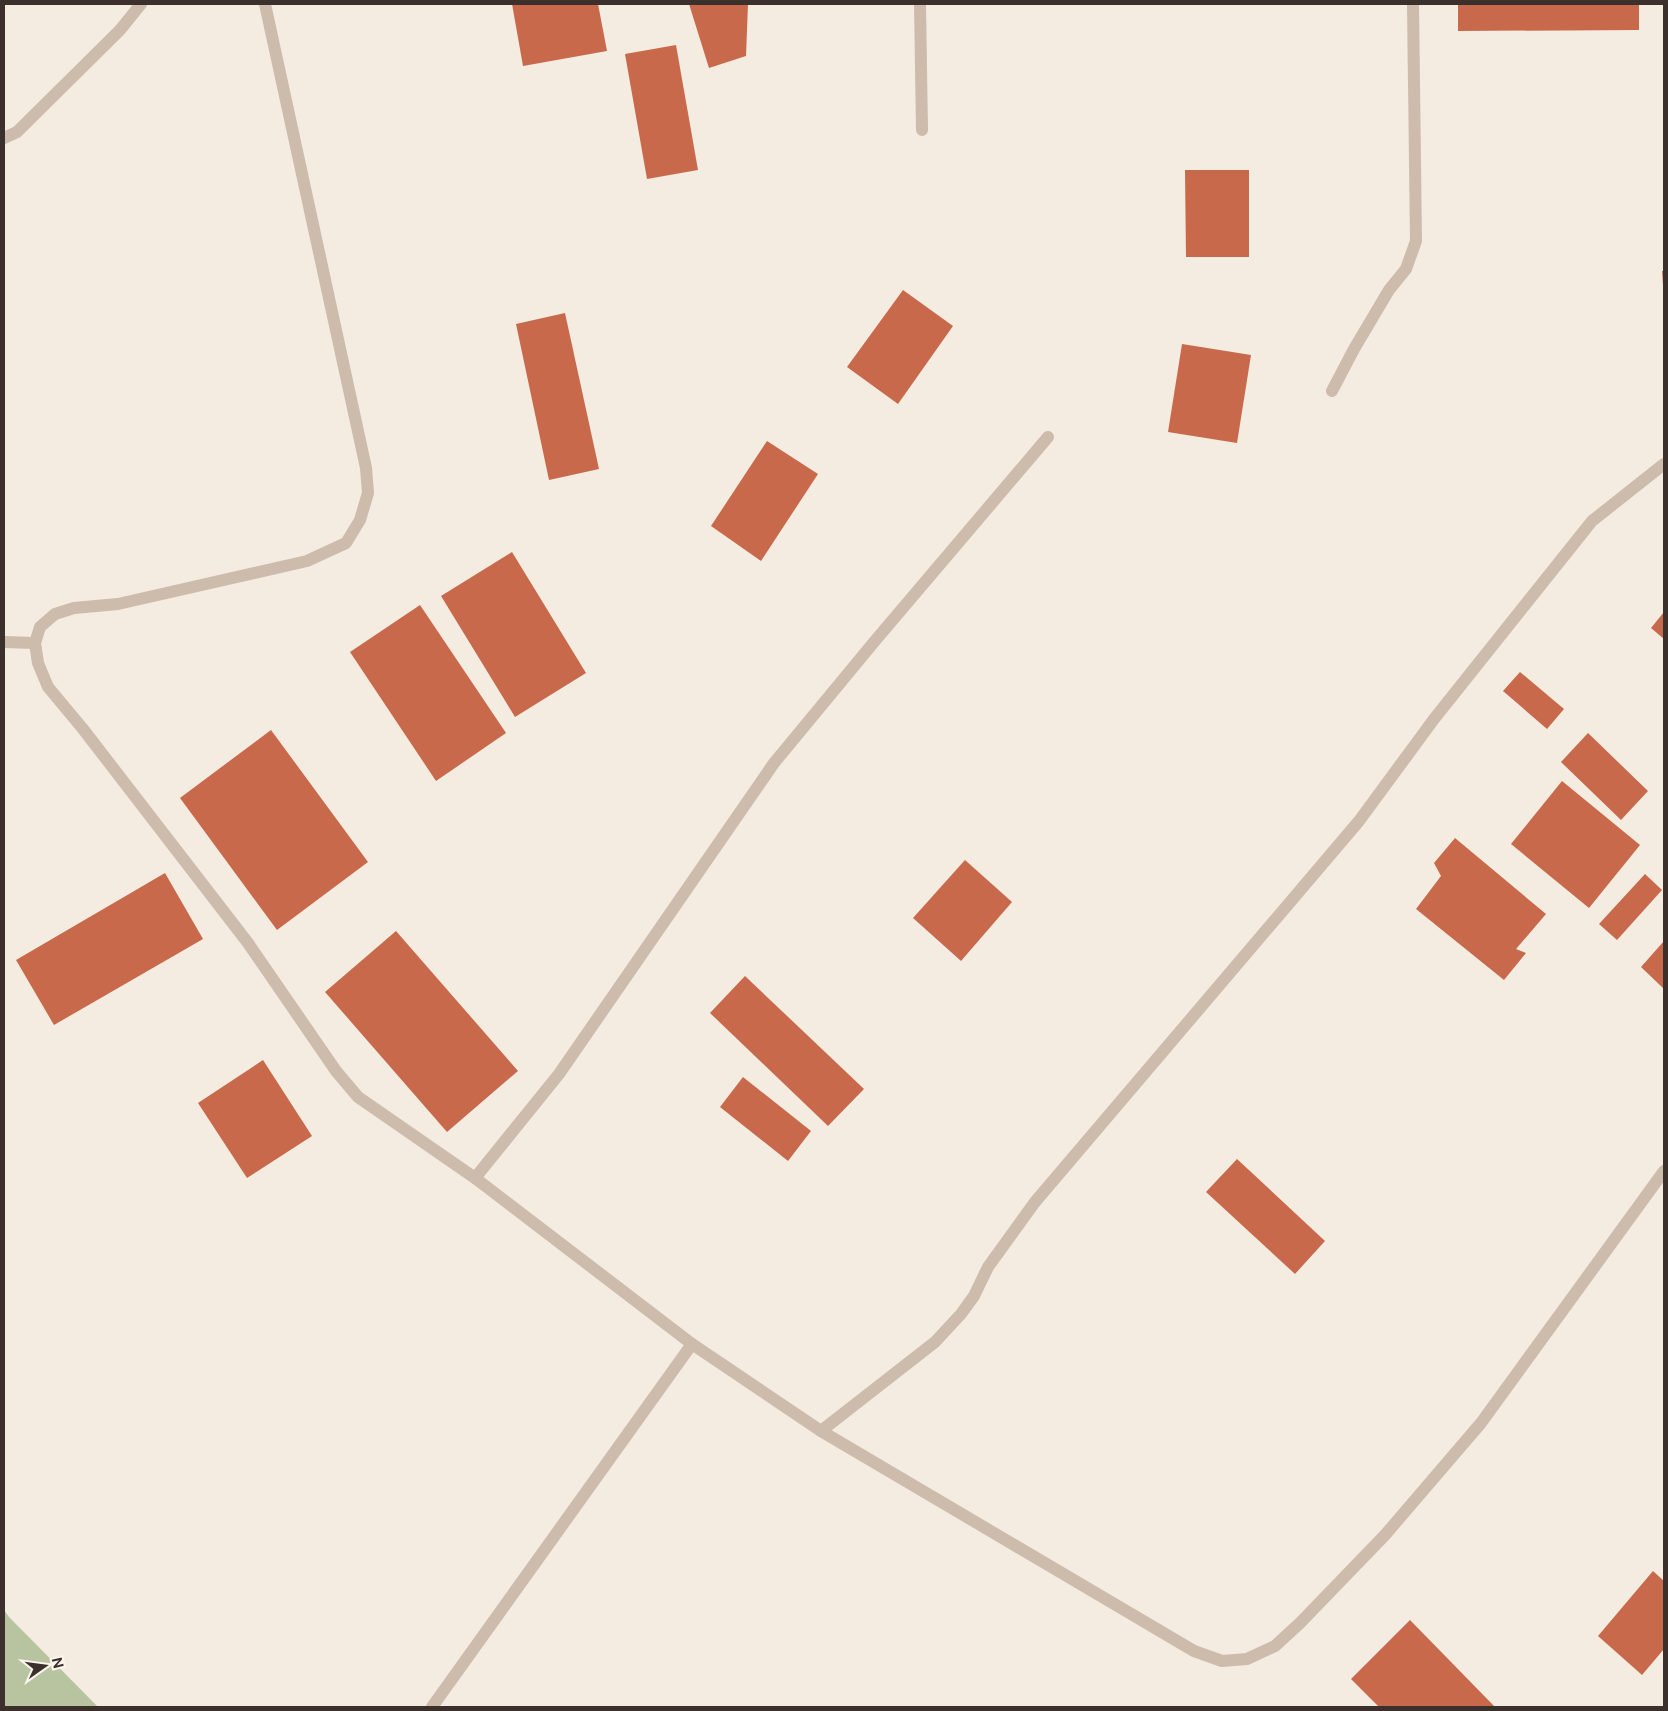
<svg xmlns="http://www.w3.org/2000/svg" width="1668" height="1711" font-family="'Public Sans',sans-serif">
	<rect width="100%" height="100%" fill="#f4ebe1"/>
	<!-- green -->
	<path fill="#b8c4a0" d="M4,1610L9,1617L98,1707H4Z"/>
	<!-- building -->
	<g fill="#c8694b">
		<path d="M512,4H598L607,51L523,66Z"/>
		<path d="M689,4H748L746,56L709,68Z"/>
		<path d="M1458,4H1639V30L1458,31Z"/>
		<path d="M676,45L698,170L647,179L625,54Z"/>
		<path d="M1185,170H1249V257H1186Z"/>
		<path d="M1662,271H1664V285H1663Z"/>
		<path d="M903,290L953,326L898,404L847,367Z"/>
		<path d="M565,313L599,469L549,480L516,324Z"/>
		<path d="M1182,344L1251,355L1237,443L1168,432Z"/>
		<path d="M767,441L818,474L761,561L711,526Z"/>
		<path d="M512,552L586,673L515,717L441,596Z"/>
		<path d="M420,605L506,733L436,781L350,652Z"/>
		<path d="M1664,612V639L1651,628Z"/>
		<path d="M1520,672L1564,709L1547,729L1503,691Z"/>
		<path d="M271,730L368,862L277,930L180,798Z"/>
		<path d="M1588,733L1648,791L1621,820L1561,762Z"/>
		<path d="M1562,781L1640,845L1589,908L1511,844Z"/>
		<path d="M1455,838L1546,914L1516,949L1526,953L1504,980L1416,909L1441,876L1434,863Z"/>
		<path d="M965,860L1012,902L961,961L913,918Z"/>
		<path d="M165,873L203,939L54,1025L16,960Z"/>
		<path d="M1645,874L1662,890L1617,940L1599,924Z"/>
		<path d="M396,931L518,1071L447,1132L325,992Z"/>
		<path d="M1664,941V989L1641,967Z"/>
		<path d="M745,976L864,1089L828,1126L710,1013Z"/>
		<path d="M263,1060L312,1136L247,1178L198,1103Z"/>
		<path d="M743,1077L811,1131L788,1161L720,1107Z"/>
		<path d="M1237,1159L1325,1241L1295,1274L1206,1192Z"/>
		<path d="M1653,1571L1664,1581V1649L1642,1675L1598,1636Z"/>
		<path d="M1410,1620L1495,1707H1379L1351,1679Z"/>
	</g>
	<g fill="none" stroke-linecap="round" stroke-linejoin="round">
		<!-- minor -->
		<g stroke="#cdbbac" stroke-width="12">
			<path d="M265,4L366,468L368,493L360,520L346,543L307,561L118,604L74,608L55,614L40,627L35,643L38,663L48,687L83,729L248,943L336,1071L358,1097L475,1178L692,1344L432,1707"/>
			<path d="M920,4L922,130"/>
			<path d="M4,138L17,132L120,30L141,4"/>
			<path d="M1332,391L1354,349L1389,290L1406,269L1416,241L1413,4"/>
			<path d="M4,642L35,643"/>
			<path d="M475,1178L559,1074L774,763L874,642L1048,437"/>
			<path d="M692,1344L821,1431L1194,1651L1222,1661L1247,1659L1275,1646L1300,1623L1385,1535L1481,1423L1664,1171"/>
			<path d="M821,1431L935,1342L961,1314L974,1296L988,1267L1035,1202L1359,821L1434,719L1592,521L1664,464"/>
		</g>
	</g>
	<!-- border -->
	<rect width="1668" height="1711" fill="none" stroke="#3b302b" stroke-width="10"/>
	<!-- north arrow -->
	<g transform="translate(45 1666) rotate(76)" stroke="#fbf5ee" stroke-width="4" paint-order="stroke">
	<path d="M0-4L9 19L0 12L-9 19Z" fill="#3b302b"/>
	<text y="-8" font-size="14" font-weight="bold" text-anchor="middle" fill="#3b302b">N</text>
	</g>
</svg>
